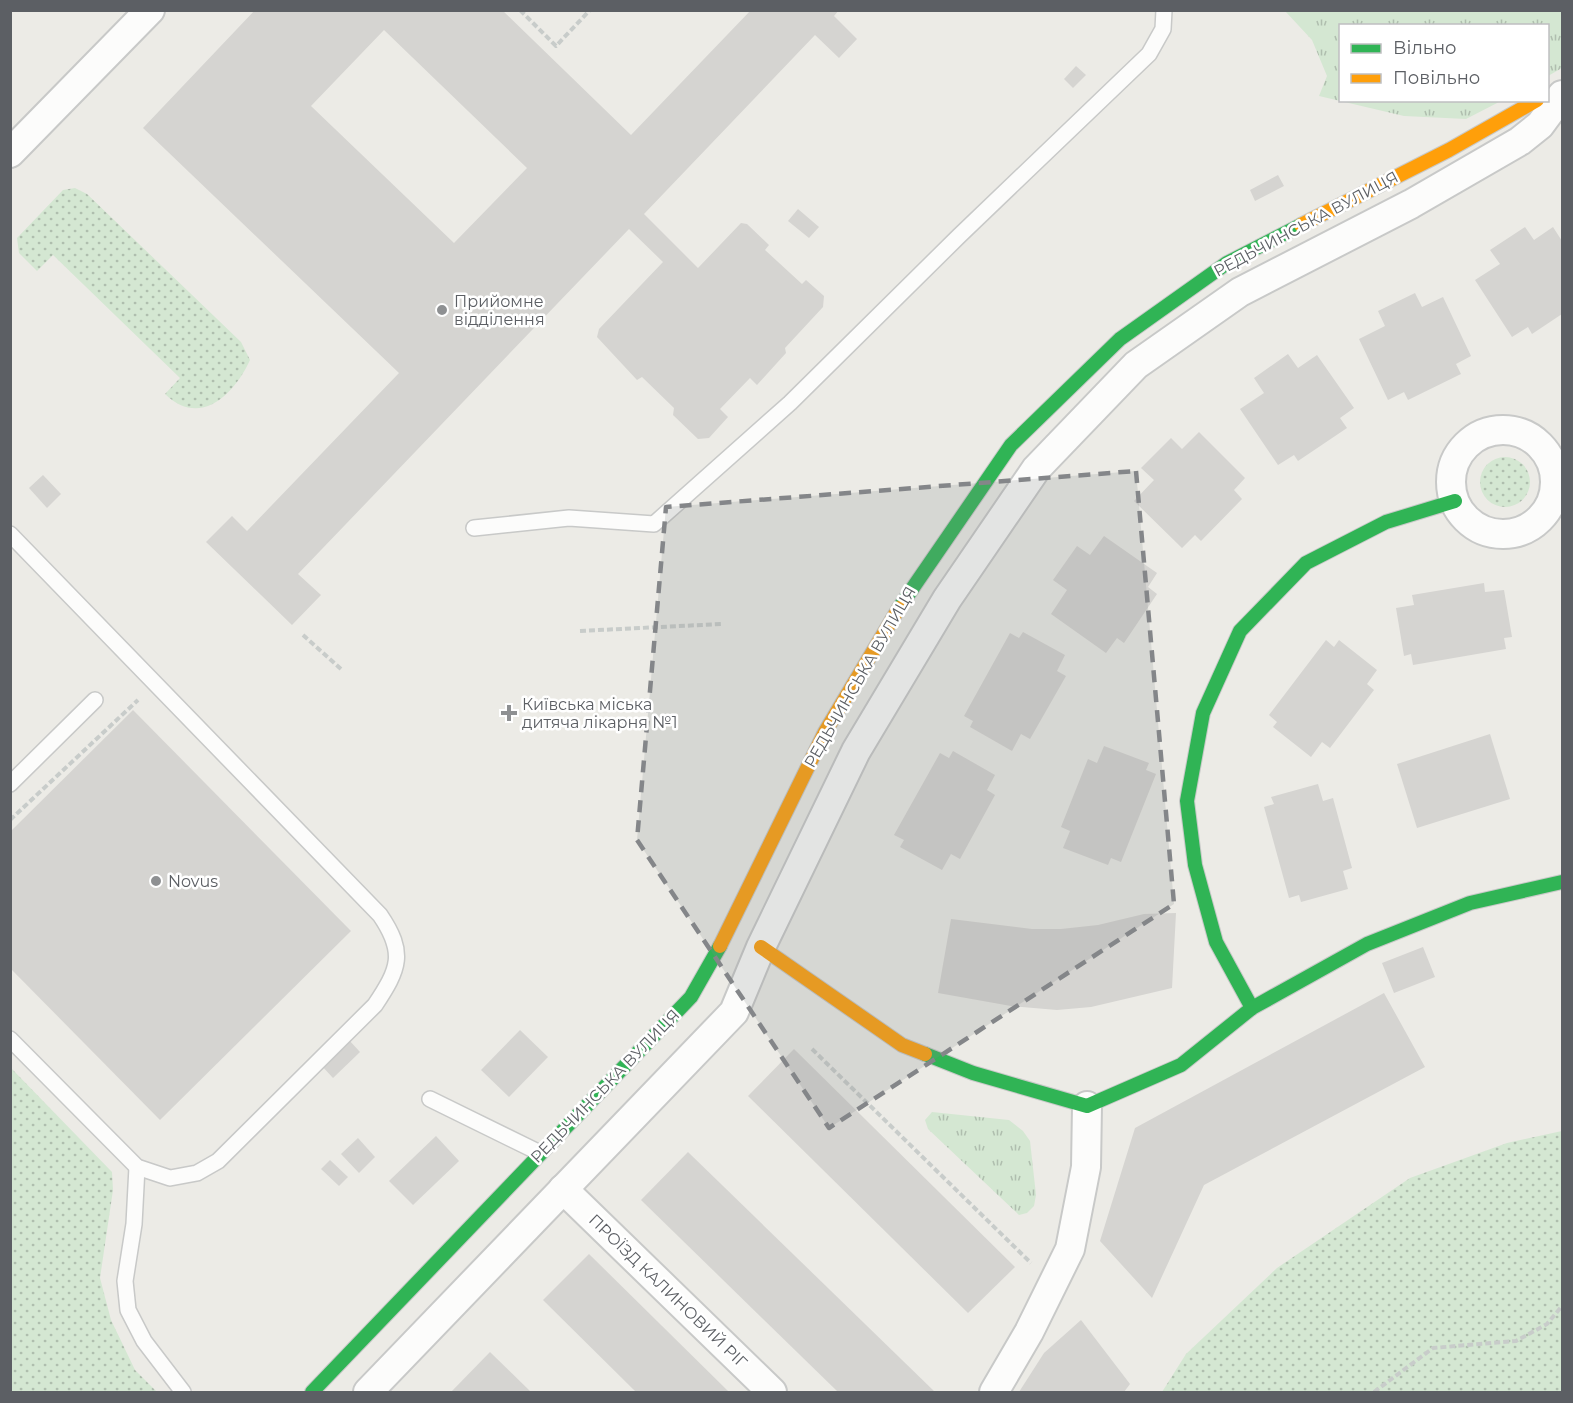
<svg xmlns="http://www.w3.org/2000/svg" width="1573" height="1403" font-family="Montserrat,sans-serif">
	<defs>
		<pattern id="grass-dots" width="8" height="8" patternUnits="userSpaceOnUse" patternTransform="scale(1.5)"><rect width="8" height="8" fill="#d4e7d2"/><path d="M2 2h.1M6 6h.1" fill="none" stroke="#afbeae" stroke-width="1.8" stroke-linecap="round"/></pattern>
		<pattern id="park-tufts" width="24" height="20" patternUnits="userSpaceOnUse" patternTransform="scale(1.5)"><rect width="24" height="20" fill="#d4e7d2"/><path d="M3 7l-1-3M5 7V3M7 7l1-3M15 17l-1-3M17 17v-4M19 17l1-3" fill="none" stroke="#afbeae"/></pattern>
	</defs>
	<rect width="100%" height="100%" fill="#ecebe6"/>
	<!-- grass -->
	<g fill="url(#grass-dots)">
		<path d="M75,188L87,194L241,342L250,360C234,395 200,428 165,394L180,378L53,255L37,271L19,253L17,238L63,190Z"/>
		<circle cx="1505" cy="482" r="25"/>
		<path d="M11,1068L112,1172L113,1190L100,1278L111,1320L135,1370L157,1392H11Z"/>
		<path d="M1562,1131V1392H1162L1186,1354L1277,1268L1410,1178L1507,1143Z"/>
	</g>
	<!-- park -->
	<g fill="url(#park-tufts)">
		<path d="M1285,11H1562V68L1548,76V26H1340V100L1501,101L1466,119L1404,116L1319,96L1327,76L1312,40Z"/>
		<path d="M932,1112L1009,1120L1023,1131L1030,1141L1036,1195L1034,1206L1027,1213L1019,1215L928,1129L925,1120Z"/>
	</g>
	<!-- building -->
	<g fill="#d5d4d1" fill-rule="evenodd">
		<path d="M255,10H502L631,135L751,10H839L834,16L857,39L839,58L815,35L644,214L698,268L741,223L747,224L769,245L765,250L802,284L806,280L824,296L823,307L785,348L786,353L757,385L750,378L720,409L728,417L709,438L698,439L673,415L674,408L642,377L637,380L597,337L599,329L663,262L629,229L298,574L321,595L292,625L206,542L232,516L247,531L399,373L143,128ZM384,30L527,168L454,243L311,106Z"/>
		<path d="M1076,66L1086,75L1073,88L1064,79Z"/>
		<path d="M1278,175L1284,186L1255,201L1250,190Z"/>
		<path d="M798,209L819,227L809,238L788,221Z"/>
		<path d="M1525,227L1534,240L1553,227L1562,241V314L1532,334L1528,327L1512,337L1475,280L1500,264L1490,250Z"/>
		<path d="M1415,293L1422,307L1443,297L1471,356L1456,364L1461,374L1408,400L1404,392L1388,400L1359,339L1385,326L1378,311Z"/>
		<path d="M1288,354L1298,368L1317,355L1354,408L1340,418L1347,428L1298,461L1294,455L1278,465L1240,409L1264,393L1254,378Z"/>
		<path d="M1199,432L1245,478L1234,490L1242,499L1201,541L1195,535L1182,548L1134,501L1154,480L1141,468L1171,438L1182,449Z"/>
		<path d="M43,475L61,494L47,508L29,488Z"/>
		<path d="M1104,536L1157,573L1148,587L1157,594L1124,643L1117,638L1106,653L1051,614L1067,590L1053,580L1077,546L1090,555Z"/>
		<path d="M1484,583L1485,592L1504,590L1512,637L1504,638L1506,649L1413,665L1411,654L1404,656L1396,608L1414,605L1412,595Z"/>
		<path d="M1023,632L1065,655L1057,671L1066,676L1030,739L1021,734L1012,751L970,727L973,721L964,716L1010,633L1019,638Z"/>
		<path d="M1326,640L1334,647L1339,640L1377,670L1367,684L1374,690L1330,748L1322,742L1311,757L1273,727L1277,722L1269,715Z"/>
		<path d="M133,710L351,931L160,1120L10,968V832Z"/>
		<path d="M1490,734L1510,799L1417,828L1397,764Z"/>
		<path d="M1104,746L1149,763L1146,770L1156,774L1121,862L1111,858L1108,865L1063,848L1070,831L1061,827L1088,759L1097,763Z"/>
		<path d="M953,751L995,775L987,790L995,795L960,859L951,854L942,870L900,847L904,840L894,835L940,753L949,758Z"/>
		<path d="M1318,784L1323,801L1333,798L1352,868L1343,871L1348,889L1301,902L1299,895L1289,898L1264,807L1274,804L1271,797Z"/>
		<path d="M1176,913L1172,988L1091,1007L1057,1010L1011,1006L938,993L951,919L1032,929H1061L1098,925L1144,914Z"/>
		<path d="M1423,947L1435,977L1394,993L1382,963Z"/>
		<path d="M1384,993L1425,1067L1204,1185L1152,1298L1100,1241L1135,1128Z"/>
		<path d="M520,1030L548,1057L509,1097L481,1070Z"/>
		<path d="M348,1039L360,1052L333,1078L321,1065Z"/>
		<path d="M794,1049L1015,1267L968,1313L748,1096Z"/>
		<path d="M436,1136L459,1161L413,1205L389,1181Z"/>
		<path d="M358,1138L375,1157L359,1173L341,1154Z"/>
		<path d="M688,1152L935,1392H838L641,1200Z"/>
		<path d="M330,1160L348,1177L339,1186L321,1169Z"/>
		<path d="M589,1254L729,1392H636L543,1300Z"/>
		<path d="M1081,1320L1130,1384L1124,1392H1019L1044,1353Z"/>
		<path d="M490,1352L531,1392H451Z"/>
	</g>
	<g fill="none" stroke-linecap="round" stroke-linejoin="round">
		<defs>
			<g id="lane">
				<path d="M474,528L569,518L654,524L790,403L959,236L1149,54L1163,29L1164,10"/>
				<path d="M10,534L380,915C406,953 399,969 375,1005L218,1161L197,1173L170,1178L137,1167L10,1039"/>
				<path d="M10,784L95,700"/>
				<path d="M430,1099L540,1153"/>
				<path d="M137,1167L134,1224L125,1281L128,1310L144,1341L183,1392"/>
			</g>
			<g id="street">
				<path d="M10,153L150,10"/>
				<circle cx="1503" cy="482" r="52"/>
				<path d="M563,1189L772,1392"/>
				<path d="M368,1392L734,1012L761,947L856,751L947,599L1036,469L1136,365L1240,292L1411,204L1520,141L1540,125L1562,95"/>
				<path d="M994,1392L1029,1332L1070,1249L1086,1167L1087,1106"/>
			</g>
			<g id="fast">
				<path d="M899,608L1011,445L1120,339L1227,263L1301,225"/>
				<path d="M1252,1008L1216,942L1195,865L1187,801L1203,713L1240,631L1306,563L1386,522L1455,501"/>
				<path d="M925,1054L973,1073L1087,1106L1181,1065L1252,1008L1367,944L1470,903L1562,882"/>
				<path d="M312,1392L691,997L720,946"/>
			</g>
			<g id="slow">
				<path d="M1301,225L1449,150L1537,100"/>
				<path d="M720,946L825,732L899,608"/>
				<path d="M761,947L902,1045L925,1054"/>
			</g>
		</defs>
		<!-- lane casing -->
		<use href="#lane" stroke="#c8c9c8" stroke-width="18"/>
		<!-- street casing -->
		<use href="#street" stroke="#c8c9c8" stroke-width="32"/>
		<!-- fast casing -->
		<use href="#fast" stroke="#c8c9c8" stroke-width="16"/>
		<!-- slow casing -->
		<use href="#slow" stroke="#c8c9c8" stroke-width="16"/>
		<!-- path -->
		<g stroke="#c8ccca" stroke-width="4" stroke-dasharray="6 3" stroke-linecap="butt">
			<path d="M520,10L556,46L590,10"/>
			<path d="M580,631L721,624"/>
			<path d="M303,635L342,670"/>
			<path d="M10,820L138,700"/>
			<path d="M812,1049L1031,1263"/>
			<path d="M1374,1392L1433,1348L1516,1341L1547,1324L1562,1306"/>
		</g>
		<!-- lane -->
		<use href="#lane" stroke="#fcfcfb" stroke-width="15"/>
		<!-- street -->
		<use href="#street" stroke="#fcfcfb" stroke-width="28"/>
		<!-- fast -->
		<use href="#fast" stroke="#30b455" stroke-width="14"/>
		<!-- slow -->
		<use href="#slow" stroke="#ff9f0a" stroke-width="14"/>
	</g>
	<!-- marked area -->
	<path fill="#848689" fill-opacity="0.2" stroke="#848689" stroke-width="4.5" stroke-dasharray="12 8" stroke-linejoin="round" d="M1136,471L1174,904L829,1128L637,840L666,507Z"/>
	<!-- markers -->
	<g fill="#8e9092" stroke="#fff" stroke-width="2">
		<circle cx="442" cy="310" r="6"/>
		<path d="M506 704h6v6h6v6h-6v6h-6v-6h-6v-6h6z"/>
		<circle cx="156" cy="881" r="6"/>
	</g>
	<g text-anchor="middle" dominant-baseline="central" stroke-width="5" stroke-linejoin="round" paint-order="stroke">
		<!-- street labels -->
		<g font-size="16" fill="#5c5f64" stroke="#fff">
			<text transform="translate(1306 224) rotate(-28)">РЕДЬЧИНСЬКА ВУЛИЦЯ</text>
			<text transform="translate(860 677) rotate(-60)">РЕДЬЧИНСЬКА ВУЛИЦЯ</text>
			<text transform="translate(605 1086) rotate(-46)">РЕДЬЧИНСЬКА ВУЛИЦЯ</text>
			<text transform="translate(668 1291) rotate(44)">ПРОЇЗД КАЛИНОВИЙ РІГ</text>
		</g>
		<!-- poi labels -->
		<g font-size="16" fill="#5c5f64" stroke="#fff" text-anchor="start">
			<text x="454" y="301">Прийомне<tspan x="454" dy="18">відділення</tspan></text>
			<text x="522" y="704">Київська міська<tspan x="522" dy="18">дитяча лікарня №1</tspan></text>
			<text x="168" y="881">Novus</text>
		</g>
	</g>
	<!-- border -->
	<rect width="1573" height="1403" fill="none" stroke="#5c5f64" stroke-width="24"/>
	<!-- legend -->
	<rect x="1339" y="24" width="210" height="78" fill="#ffffff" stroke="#bebfc1" stroke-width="1.5"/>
	<rect x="1351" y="44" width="30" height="9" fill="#30b455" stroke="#bebfc1" stroke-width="1.5"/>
	<text x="1393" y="54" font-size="18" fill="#5c5f64">Вільно</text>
	<rect x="1351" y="74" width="30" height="9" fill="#ff9f0a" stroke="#bebfc1" stroke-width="1.5"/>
	<text x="1393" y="84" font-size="18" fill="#5c5f64">Повільно</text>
</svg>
